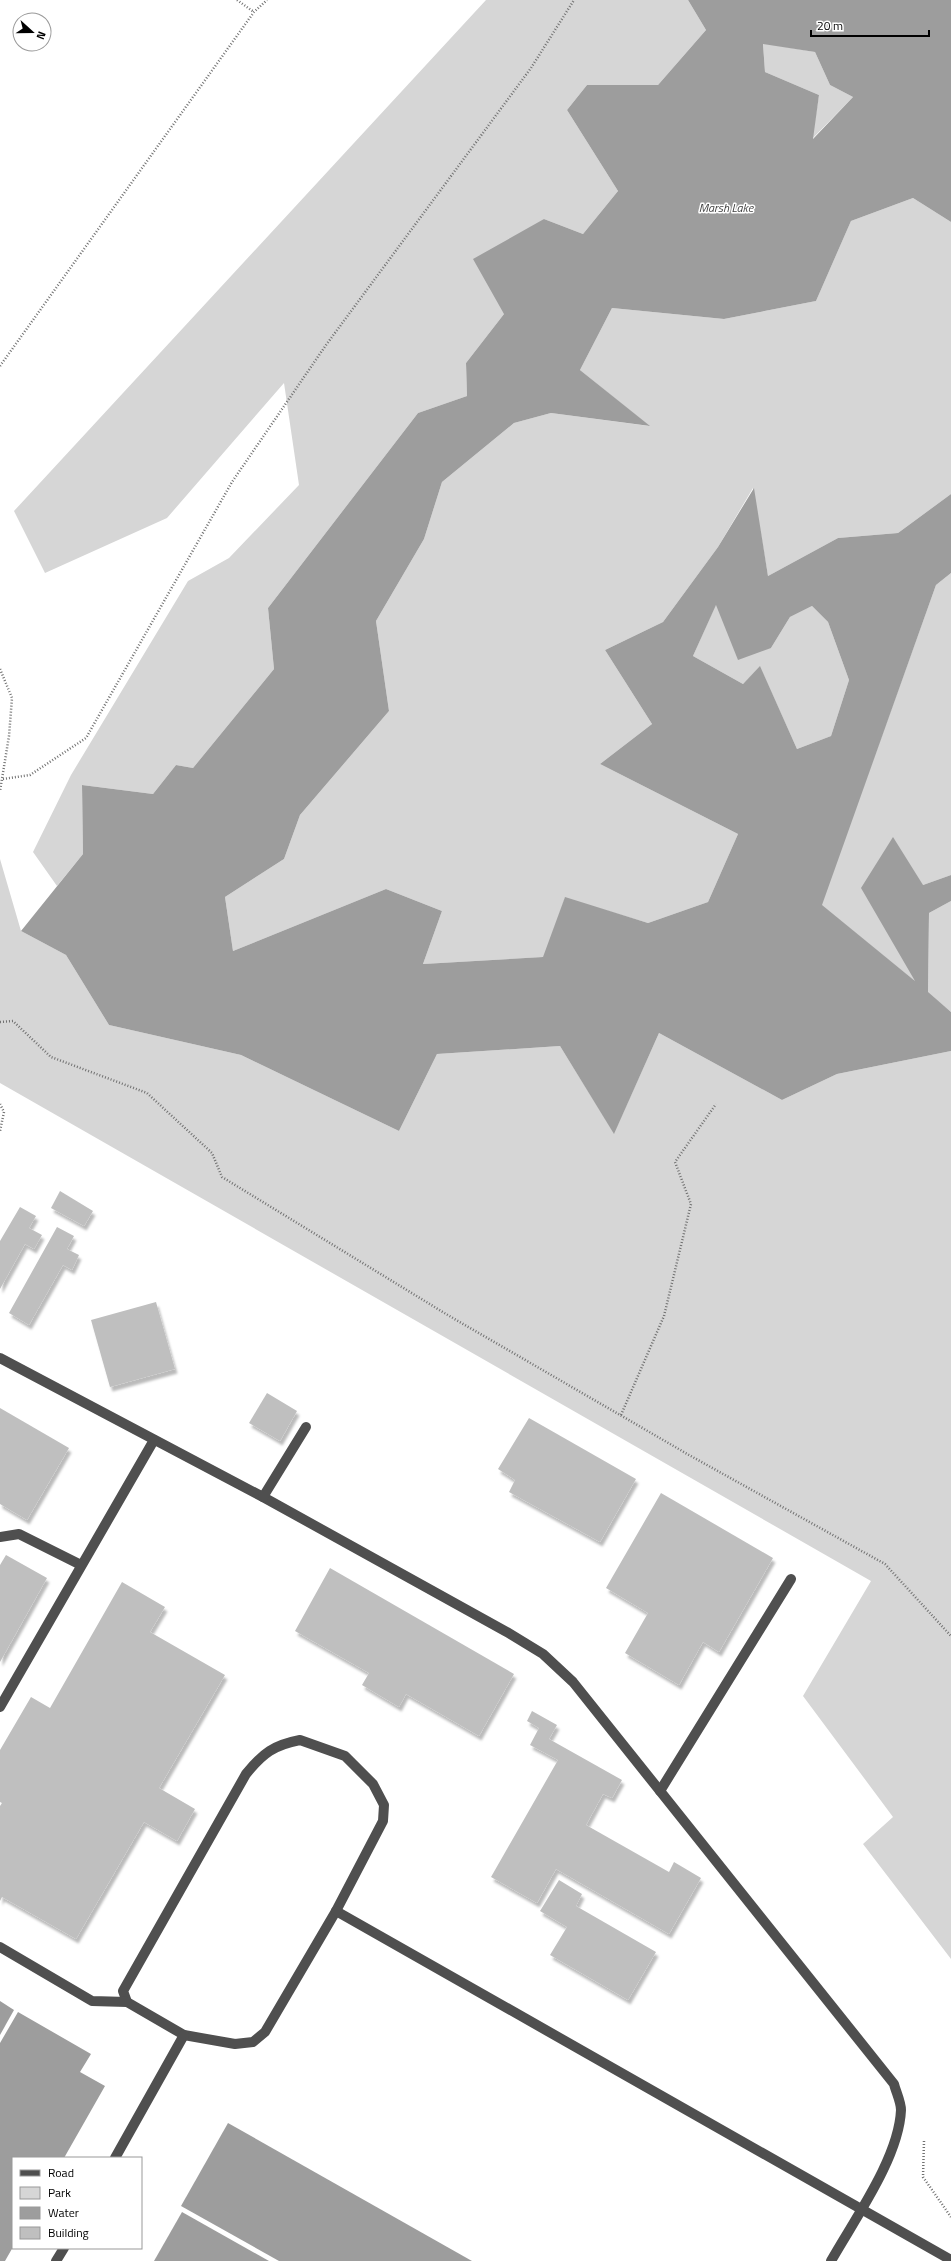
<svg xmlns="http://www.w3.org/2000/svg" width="951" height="2261" font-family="'Titillium Web',sans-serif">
	<defs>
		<filter id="shadow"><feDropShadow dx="2.5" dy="4.5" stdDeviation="1" flood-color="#0004"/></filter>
	</defs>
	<rect width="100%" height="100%" fill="#fff"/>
	<!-- green -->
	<g fill="#d6d6d6">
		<path d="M486,0H688L706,30L658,85H587L567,110L618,191L583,234L544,219L504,314L466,363L467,396L418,413L268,608L274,669L193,768L176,765L153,794L82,785L83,854L57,886L33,852L71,775L188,581L229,558L299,485L284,383L167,518L45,573L14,511Z"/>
		<path d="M763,43L815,52L830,85L853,97L812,139L819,95L765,72Z"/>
		<path d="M913,198L951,222V494L898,533L838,538L768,576L753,488L718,547L663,622L605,650L652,724L600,764L738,834L708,902L648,923L565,898L544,957L423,964L442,911L386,889L233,951L225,897L284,859L300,815L389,711L376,621L424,539L442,482L514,423L551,413L649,426L580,370L612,308L724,319L816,301L851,221Z"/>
		<path d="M951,573V875L923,885L916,982L821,905L936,585Z"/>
		<path d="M716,604L771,648L790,617L812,606L828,622L849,680L831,736L797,749L760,667L743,684L693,656Z"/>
		<path d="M0,859L21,931L66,955L109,1025L241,1055L399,1131L437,1054L560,1046L614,1133L659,1033L782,1100L837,1074L951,1051V1959L863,1844L893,1817L803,1696L871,1581L0,1083Z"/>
		<path d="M951,901V1012L928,993L929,913Z"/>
	</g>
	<!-- water -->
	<g fill="#9d9d9d" fill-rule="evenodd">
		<path d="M688,0H951V222L913,198L851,221L816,301L724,319L612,308L580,370L650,426L551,413L514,423L442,482L424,539L376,621L389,711L300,815L284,859L225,897L233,951L386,889L442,911L423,964L543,957L565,897L648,923L708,902L738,834L600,764L652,724L605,650L663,622L718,547L754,488L768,576L838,538L898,533L951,494V573L936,585L822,905L915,981L861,888L893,837L923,885L951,875V901L929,913L928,992L951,1012V1051L837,1074L782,1100L659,1033L614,1134L560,1046L437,1054L399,1131L241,1055L109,1025L66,955L21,931L83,854L82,785L153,794L176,765L193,768L274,669L268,608L418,413L467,396L466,363L504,314L473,259L544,219L583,234L618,191L567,110L587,85H658L706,30ZM763,44L815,52L830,85L853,97L813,139L819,95L765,72ZM716,605L738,660L771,648L790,617L812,606L828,622L849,680L831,736L797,749L760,666L743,684L693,656Z"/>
		<path d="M0,2001L14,2010L0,2035Z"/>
		<path d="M18,2012L91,2054L80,2072L105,2086L64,2158H13V2247L5,2261H0V2043Z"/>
		<path d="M228,2123L472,2261H279L181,2206Z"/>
		<path d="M182,2212L269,2261H154Z"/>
	</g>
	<!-- building -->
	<g fill="#bfbfbf" filter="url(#shadow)">
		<path d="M60,1191L93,1211L84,1226L51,1208Z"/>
		<path d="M20,1207L36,1216L29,1228L42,1235L34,1249L25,1244L0,1289V1241Z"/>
		<path d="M57,1227L74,1236L67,1249L79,1255L72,1270L63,1265L29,1325L9,1313Z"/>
		<path d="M156,1302L175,1369L110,1387L91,1320Z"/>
		<path d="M267,1393L297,1411L280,1441L249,1423Z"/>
		<path d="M0,1408L69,1448L27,1520L0,1504Z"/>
		<path d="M529,1418L636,1479L600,1542L509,1492L515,1480L498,1469Z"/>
		<path d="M661,1493L773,1558L719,1652L703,1642L679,1685L625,1653L648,1613L606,1588Z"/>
		<path d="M6,1555L47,1578L0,1662V1565Z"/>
		<path d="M330,1568L514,1674L479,1736L406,1694L399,1707L362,1685L369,1673L295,1631Z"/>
		<path d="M122,1582L165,1607L150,1632L225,1675L159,1788L195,1809L177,1841L144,1822L76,1939L2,1897L0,1901V1806L2,1803L0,1802V1750L31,1697L50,1708Z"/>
		<path d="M532,1711L557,1725L549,1739L622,1780L612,1798L603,1794L586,1825L669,1872L674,1862L701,1878L669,1934L556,1869L537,1903L491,1877L558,1760L530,1745L539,1728L527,1721Z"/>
		<path d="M559,1880L582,1894L576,1906L656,1952L628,2000L550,1955L567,1927L540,1911Z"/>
	</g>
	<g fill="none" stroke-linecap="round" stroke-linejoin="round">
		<!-- path -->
		<g stroke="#717171" stroke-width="2.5" stroke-dasharray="1 2" stroke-linecap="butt">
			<path d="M237,0L254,12"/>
			<path d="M0,366L254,12L267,0"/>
			<path d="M0,669L12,698L9,736L0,791"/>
			<path d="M3,779L30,775L86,738L232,482L326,345L531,68L574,0"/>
			<path d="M0,1022L13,1021L51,1057L147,1093L212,1153L222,1177L446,1314L689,1455L885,1564L951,1636"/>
			<path d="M0,1104L4,1112L0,1131"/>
			<path d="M621,1415L664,1316L691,1204L675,1162L716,1104"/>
			<path d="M924,2141L923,2177L951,2217"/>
		</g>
		<!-- minor -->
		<g stroke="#4f4f4f" stroke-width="10">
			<path d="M0,1358L263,1497L507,1632L543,1654L573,1682L894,2084C896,2092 901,2102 901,2110C899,2158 854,2220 831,2261"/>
			<path d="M263,1497L306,1427"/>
			<path d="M0,1537L19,1534L81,1565"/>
			<path d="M0,1707L154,1440"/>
			<path d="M300,1740L345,1756L373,1784L384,1805L383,1821L336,1911L265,2032L253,2042L235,2044L184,2035L127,2002L123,1991L246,1774C263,1753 274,1745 300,1740Z"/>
			<path d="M660,1791L791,1579"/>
			<path d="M336,1911L951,2260"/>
			<path d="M0,1947L92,2001L127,2002"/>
			<path d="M115,2158L184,2035"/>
			<path d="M56,2261L64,2248"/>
		</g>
	</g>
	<g text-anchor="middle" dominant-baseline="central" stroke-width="3" stroke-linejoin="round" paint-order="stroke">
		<!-- water labels -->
		<g font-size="12" font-style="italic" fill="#3e3e3e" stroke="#fff">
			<text x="726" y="207">Marsh Lake</text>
		</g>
	</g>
	<!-- legend -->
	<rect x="12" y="2157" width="130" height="92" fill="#ffffff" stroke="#999999"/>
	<rect x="20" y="2170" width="20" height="6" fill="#4f4f4f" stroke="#999999"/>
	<text x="48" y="2177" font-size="12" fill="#000000">Road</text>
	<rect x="20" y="2187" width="20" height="12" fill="#d6d6d6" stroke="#999999"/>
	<text x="48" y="2197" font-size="12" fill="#000000">Park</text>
	<rect x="20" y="2207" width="20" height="12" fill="#9d9d9d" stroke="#999999"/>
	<text x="48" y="2217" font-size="12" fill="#000000">Water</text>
	<rect x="20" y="2227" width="20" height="12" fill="#bfbfbf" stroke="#999999"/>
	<text x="48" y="2237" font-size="12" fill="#000000">Building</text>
	<!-- north arrow -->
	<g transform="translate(32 32) rotate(111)"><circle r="19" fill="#ffffff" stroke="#999999"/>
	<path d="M0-3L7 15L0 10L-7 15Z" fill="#000000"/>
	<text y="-6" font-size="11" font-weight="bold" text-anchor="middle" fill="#000000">N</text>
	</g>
	<!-- scale -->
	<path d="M811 30v6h118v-6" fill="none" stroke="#000000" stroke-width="2"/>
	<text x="817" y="30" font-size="12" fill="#000000" stroke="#ffffff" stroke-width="3" paint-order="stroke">20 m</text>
</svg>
